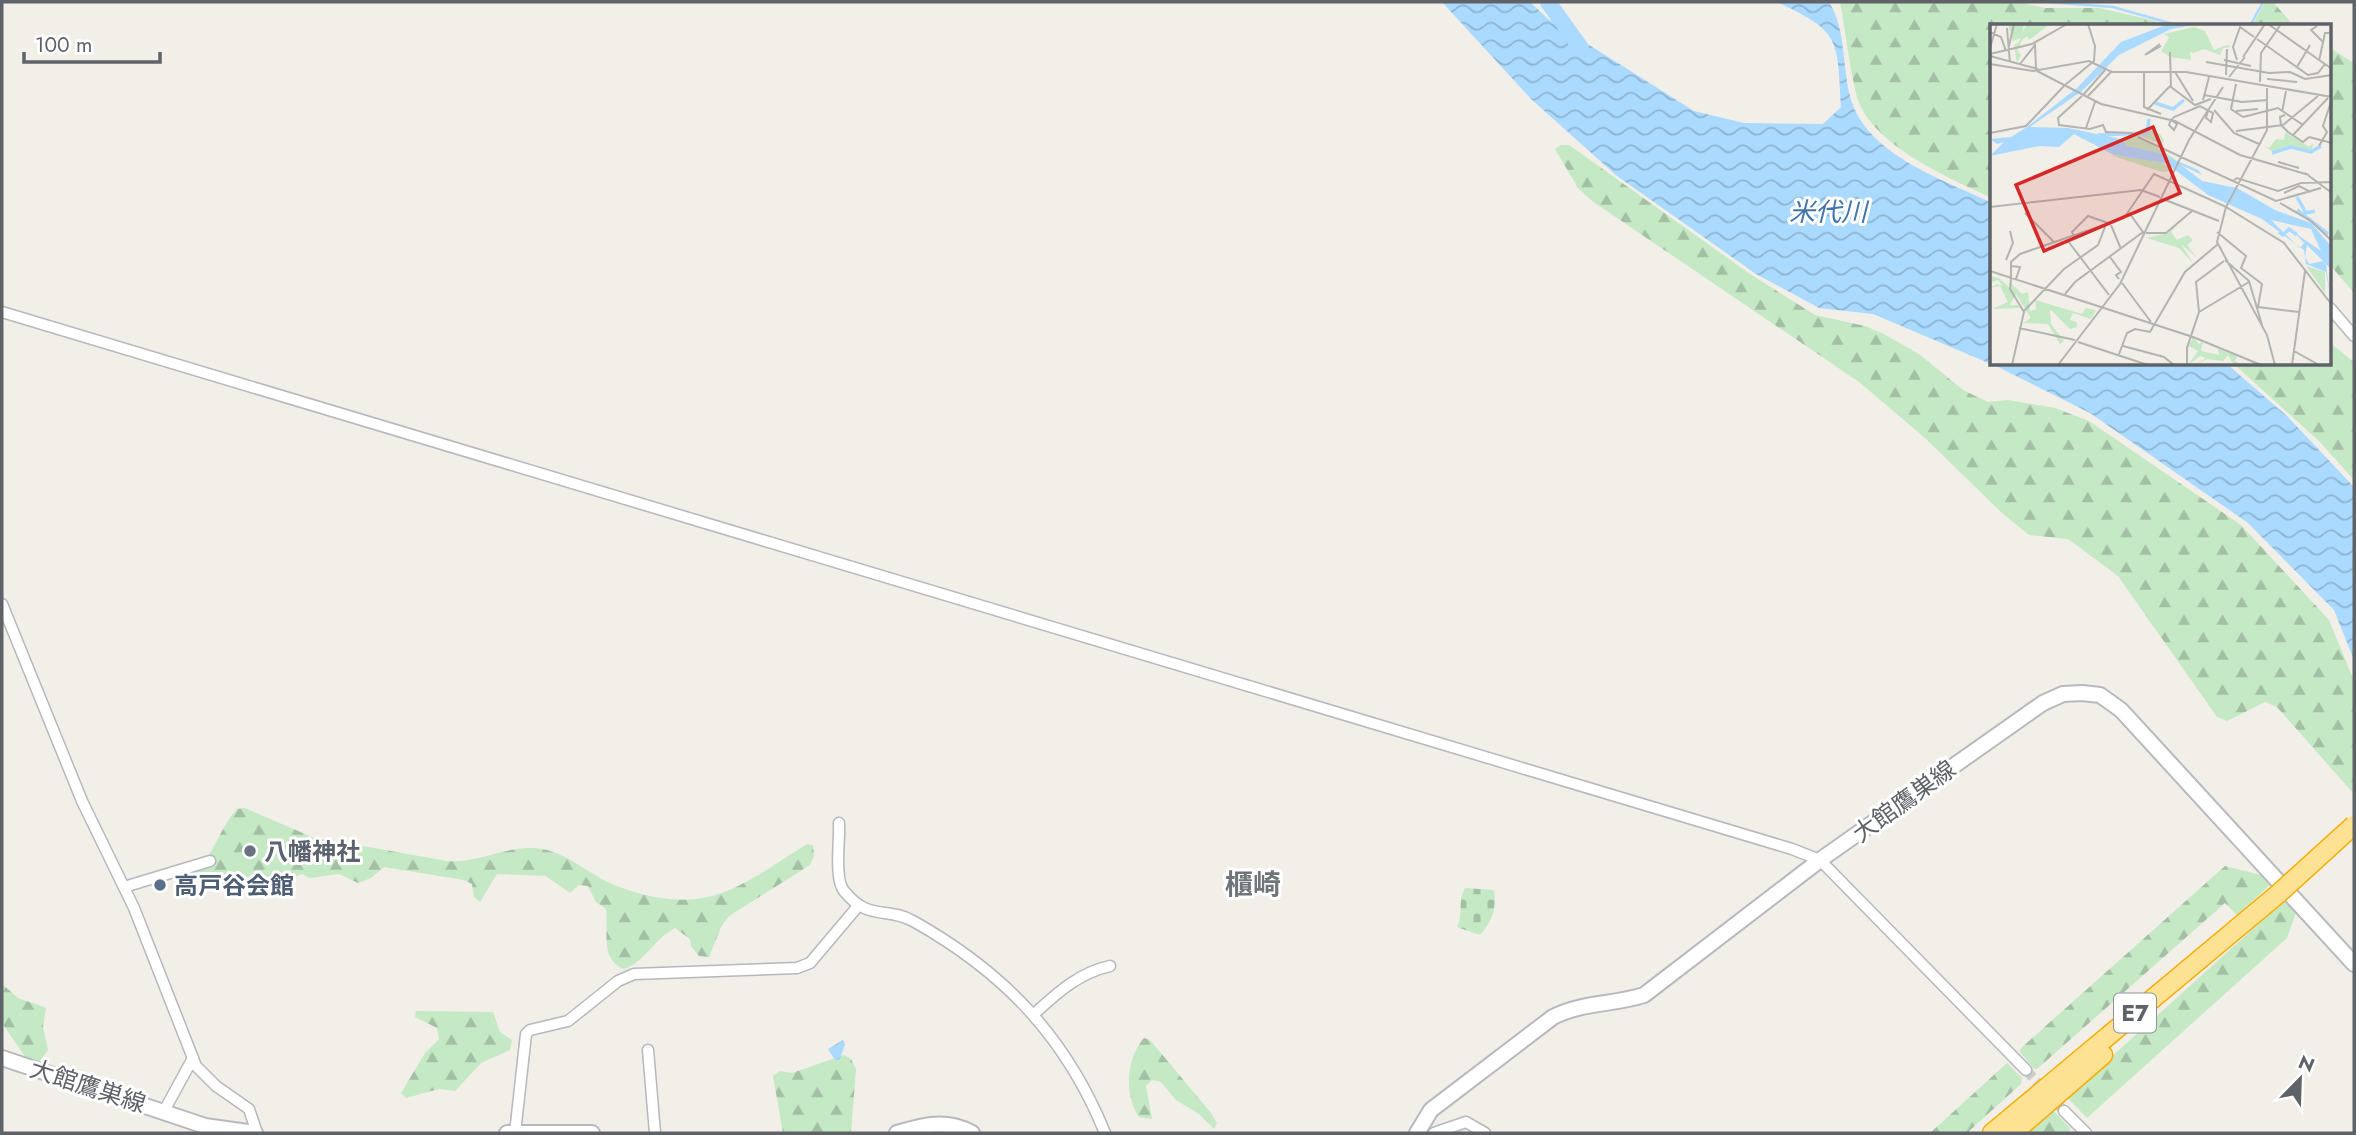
<svg xmlns="http://www.w3.org/2000/svg" width="2356" height="1135" font-family="Jost,'Noto Sans JP',sans-serif">
	<defs>
		<pattern id="forest-firs" width="22" height="20" patternUnits="userSpaceOnUse" patternTransform="scale(1.75)"><rect width="22" height="20" fill="#c5e8c5"/><path d="M5 1l3.5 6h-7zM16 11l3.5 6h-7z" fill="#a3c0a4"/></pattern>
		<pattern id="cemetery-stones" width="16" height="16" patternUnits="userSpaceOnUse" patternTransform="scale(1.75)"><rect width="16" height="16" fill="#c5e8c5"/><path d="M2 7V4a2 2 0 0 1 4 0v3zM10 15v-3a2 2 0 0 1 4 0v3z" fill="#a3c0a4"/></pattern>
		<pattern id="water-waves" width="16" height="10" patternUnits="userSpaceOnUse" patternTransform="scale(1.75)"><rect width="16" height="10" fill="#aadaff"/><path d="M0 5q4-4 8 0t8 0" fill="none" stroke="#8eb4d2"/></pattern>
	</defs>
	<rect width="100%" height="100%" fill="#f1efe8"/>
	<!-- forest -->
	<g fill="url(#forest-firs)">
		<path d="M1840,2H2017L2046,8H2099L2156,21L2155,26H1992V198C1951,179 1871,145 1857,97C1849,67 1846,33 1840,2Z"/>
		<path d="M2265,2H2273L2294,26H2252Z"/>
		<path d="M2330,48L2354,63V293L2330,265Z"/>
		<path d="M1561,145H1569L1750,274L1815,315L1865,326L1882,333L1919,354L1963,390L1988,402L2008,400L2055,408L2089,421L2241,525L2329,620L2354,681V794L2277,707L2265,702L2227,721L2217,717L2118,576L2068,539L2029,535L2002,513L1925,438L1859,382L1592,201L1578,188L1555,149Z"/>
		<path d="M2330,343L2354,362V480L2319,441L2234,364H2330Z"/>
		<path d="M245,808L312,837L447,861C481,864 513,841 547,850C573,857 594,878 619,887C707,918 737,888 807,844L813,845L814,856L810,865L729,916L721,927L709,957L699,956L691,946L690,939L675,928C654,939 645,962 624,969C599,959 609,931 606,909L596,902L588,886L579,885L570,893L546,876L497,874L480,902L474,897L472,884L464,880L384,867L371,878L358,883L339,874L310,878L302,874L288,880L284,887L255,886L251,891L240,893L197,878L196,873C214,854 219,829 237,809Z"/>
		<path d="M2225,866L2261,875L2270,885L2237,915L2225,903L2037,1069H2034L2020,1052L2021,1048Z"/>
		<path d="M2285,900L2296,913L2287,938L2087,1118L2067,1097Z"/>
		<path d="M2,984L18,998L46,1008L43,1027L48,1050L39,1062L26,1058L2,1023Z"/>
		<path d="M416,1011L493,1012L500,1032L512,1040L510,1050L481,1063L455,1091L439,1089L406,1098L401,1093L425,1053L439,1039L437,1028L415,1017Z"/>
		<path d="M1144,1038L1150,1040L1211,1113L1217,1123L1214,1129L1199,1114L1176,1100L1161,1082L1152,1080L1146,1086L1152,1119L1139,1117C1124,1096 1126,1058 1144,1038Z"/>
		<path d="M844,1055L851,1059L856,1069L851,1133H783L773,1076L780,1071L792,1073Z"/>
		<path d="M2007,1063L2022,1078L2021,1084L1967,1133H1930Z"/>
		<path d="M2053,1110L2070,1128L2069,1133H2027Z"/>
	</g>
	<!-- cemetery -->
	<path fill="url(#cemetery-stones)" d="M1465,888L1494,890C1497,909 1492,921 1480,935L1457,927C1464,914 1457,901 1465,888Z"/>
	<!-- water -->
	<g fill="url(#water-waves)">
		<path d="M1442,2H1530L1548,19L1694,111L1744,123L1823,124L1841,107C1837,38 1841,32 1777,2H1829C1846,29 1842,64 1850,96C1865,155 1943,179 1992,203V364H2227L2287,416L2354,487V660L2334,610L2248,523L2090,413L1998,367L1873,314L1819,308L1756,274L1617,176L1531,99Z"/>
		<path d="M843,1040L845,1044L840,1059L835,1060L828,1049Z"/>
	</g>
	<g fill="none" stroke-linecap="round" stroke-linejoin="round">
		<!-- stream -->
		<g stroke="#aadaff" stroke-width="2.5">
			<path d="M2048,2L2113,7L2180,26"/>
			<path d="M2250,26L2263,2"/>
		</g>
		<!-- river -->
		<path stroke="#aadaff" stroke-width="16" d="M1548,2L1581,48"/>
		<!-- street-tunnel -->
		<path stroke="#ccccc8" stroke-width="10" stroke-dasharray="10 5" stroke-linecap="butt" d="M2026,1070L2064,1111"/>
		<defs>
			<g id="street">
				<path d="M2330,308L2354,336"/>
				<path d="M2,312L1792,849L1820,860L2026,1070"/>
				<path d="M2,604L82,801L134,908L196,1066L216,1086L249,1109L257,1133"/>
				<path d="M839,823C840,840 834,879 844,891C869,922 886,906 913,921C1004,972 1066,1037 1105,1133"/>
				<path d="M124,887L210,861"/>
				<path d="M1033,1015C1056,994 1078,973 1110,966"/>
				<path d="M648,1050L655,1133"/>
				<path d="M164,1111L193,1058"/>
				<path d="M2064,1111L2086,1133"/>
				<path d="M515,1133L526,1034L530,1030L568,1021L618,981L634,974L797,968L810,963L859,905"/>
				<path d="M1434,1133L1466,1122L1485,1133"/>
			</g>
			<g id="secondary">
				<path d="M2,1058L205,1126L255,1133"/>
				<path d="M507,1133H592"/>
				<path d="M897,1133C924,1125 946,1119 972,1133"/>
				<path d="M1417,1133L1431,1110L1553,1017C1582,1002 1613,1005 1644,995L1820,860L2043,703L2063,694L2082,693L2100,695L2121,710L2354,964"/>
			</g>
			<g id="highway">
				<path d="M1992,1133L2278,894"/>
				<path d="M2013,1133L2103,1055"/>
			</g>
		</defs>
		<!-- street casing -->
		<use href="#street" stroke="#b5b8bc" stroke-width="13"/>
		<!-- secondary casing -->
		<use href="#secondary" stroke="#b6babf" stroke-width="18"/>
		<!-- highway casing -->
		<use href="#highway" stroke="#f9ab00" stroke-width="21"/>
		<!-- street -->
		<use href="#street" stroke="#fff" stroke-width="10"/>
		<!-- secondary -->
		<use href="#secondary" stroke="#fff" stroke-width="14"/>
		<!-- highway -->
		<use href="#highway" stroke="#fde293" stroke-width="18"/>
		<defs>
			<path id="highway-bridge" d="M2278,894L2354,825"/>
		</defs>
		<!-- highway-bridge casing -->
		<use href="#highway-bridge" stroke="#f9ab00" stroke-width="21" stroke-linecap="butt"/>
		<!-- highway-bridge -->
		<use href="#highway-bridge" stroke="#fde293" stroke-width="18"/>
	</g>
	<!-- markers -->
	<circle fill="#6b7280" stroke="#fff" stroke-width="2.5" cx="250" cy="851" r="7"/>
	<circle fill="#5c6f8a" stroke="#fff" stroke-width="2.5" cx="160" cy="885" r="7"/>
	<g text-anchor="middle" dominant-baseline="central" stroke-width="6" stroke-linejoin="round" paint-order="stroke">
		<!-- shield labels -->
		<rect fill="#fff" stroke="#8f9295" stroke-width="2" x="2114" y="993.5" width="42" height="39" rx="5"/>
		<g font-size="23" font-weight="bold" fill="#5f6368">
			<text x="2135" y="1013">E7</text>
		</g>
		<!-- street labels -->
		<g font-size="24" fill="#5f6368" stroke="#fff">
			<text transform="translate(1904 801) rotate(-36)">大館鷹巣線</text>
			<text transform="translate(88 1086) rotate(18)">大館鷹巣線</text>
		</g>
		<!-- worship labels -->
		<g font-size="24" font-weight="bold" fill="#5b616d" stroke="#fff" text-anchor="start">
			<text x="264" y="851">八幡神社</text>
		</g>
		<!-- service labels -->
		<g font-size="24" font-weight="bold" fill="#4e5e75" stroke="#fff" text-anchor="start">
			<text x="174" y="885">高戸谷会館</text>
		</g>
		<!-- water labels -->
		<g font-size="26" font-style="italic" fill="#4174aa" stroke="#fff">
			<text x="1828" y="212">米代川</text>
		</g>
		<!-- quarter labels -->
		<g font-size="28" font-weight="bold" fill="#70757a" stroke="#fff">
			<text x="1253" y="884">櫃崎</text>
		</g>
	</g>
	<!-- overview -->
	<g transform="translate(1990 24)">
		<rect width="341" height="341" fill="#f1efe8"/>
		<path d="M18,0H34L32,11L36,0H60L39,16L37,12L33,15L27,26L31,31L27,39L24,21L28,19L31,14L23,17ZM204,3L215,7L224,26L237,21L241,23L233,24L230,31L214,25L203,29L174,10ZM157,105L170,110L174,116L171,120L147,111L187,136L137,122L132,116ZM295,108L319,123L323,119L322,127L301,122L284,128L272,121L279,124L286,115L294,116ZM120,131L169,136L183,147L172,148ZM189,199L181,208L187,216L198,211L203,216L197,221L207,234L191,220L203,239L189,224L157,214L178,209ZM316,242L335,248V269L329,260ZM0,252L9,254L20,264L21,259L32,270L38,268L40,287L46,285L45,276L92,290L96,284L106,286L101,295L83,289L80,296L87,298V303L80,305L60,285L61,300L74,317L70,320L58,300L33,299L41,294L26,270L20,281H28L30,284L2,285L18,278L10,262L0,264L7,260L13,262L8,256L2,258ZM203,313L209,320L213,317L211,327L229,331L228,325L247,332L245,337L250,340H243L238,331L233,337L217,335L205,341L216,334L210,332L198,341L208,327L199,322Z" fill="#c5e8c5"/>
		<path d="M182,9L208,11L214,24L200,28L201,36L180,33L171,27Z" fill="#c5e8c5"/>
		<path d="M178,0H209L181,5L129,31L92,67L40,103L78,104L131,115L137,122L169,129L208,146L212,151L191,141L212,157L247,164L285,186L321,199L341,222V245L317,221L315,233L319,240L333,237L336,241L341,277L336,248L316,240L314,226L272,195L218,171L176,139L124,131L84,110L69,123L49,122L0,132L14,118L7,120L0,115L21,113L37,103L87,64L131,18ZM281,196L321,205L331,227L305,209L314,219L310,224Z" fill="#aadaff" fill-rule="evenodd"/>
		<path fill="none" stroke="#aadaff" stroke-width="3.5" d="M165,79L183,85L194,76M108,111L157,109L159,95M102,113L121,126M282,129L301,123L321,128L331,122M307,173L316,189L325,187M307,186L338,210M289,208L293,211L299,205L307,211"/>
		<path fill="none" stroke="#b3b3b1" stroke-width="2" d="M278,0L342,45M327,2L321,6L333,18M17,4L20,39M0,8L11,13L16,27M267,15L318,51L328,49L335,40M170,20L155,31L171,22M19,22L24,0M0,24L7,0M180,28L181,63L205,81L221,75M0,30L42,20L77,0M0,32L48,45M253,33L275,0M234,36L261,42M247,36L243,23L250,3L264,13M329,37L335,9H339M216,38L279,49L300,48L315,55L342,51M0,40L43,47L99,37L122,48H196L342,73M30,40L45,21L46,44M307,43L320,21M47,47L111,80L185,97L250,131L319,151M154,47V83L171,90M185,48L203,77M236,51L237,25M239,53L255,33M277,55L307,58M270,58L271,29L291,0M246,60L241,85L253,93M75,61L104,37L105,22L98,0M94,70L115,46M214,71L252,78L278,76M92,72L68,94L69,101L100,105L113,101L116,108L143,109M98,72L121,48M213,76L219,53M157,86L180,62M224,86L244,109L269,120M246,87L268,85M292,88L296,67M295,91L290,93L291,101L298,108L313,118L319,113M253,93L288,84L313,101M181,96L187,100L184,106L179,101L180,98L184,93L210,82L223,89L221,98L216,94L218,87M96,104L105,78M246,107L293,101L328,72M0,109L36,102L74,62M303,111L338,74M148,113L286,177L331,164M319,113L342,119M329,122L337,108L333,102L342,75M288,138L309,144M315,149L342,169M243,157L247,154L288,167L311,159L342,158M294,169L309,162L321,168M173,175L229,197M290,179L321,197L342,217M0,183L151,166L170,173M35,189L64,218M121,201L131,225M227,208L256,232L251,244L272,260L268,283M156,209H176L202,187M84,213L82,208L98,192L118,199M78,217L119,271M120,233L131,248L126,251L129,255M16,236L23,219L20,207M235,236L259,257L272,301M21,242L30,243L26,255M0,247L203,313L271,341M21,254L20,265L34,288L22,341M21,254V238L30,230L134,194L164,150L236,183L277,106V64M132,259L161,298M75,270L85,258L153,208L140,190L137,192M268,283L309,288M34,287L74,245L108,221L115,203M209,288L259,258M29,304L85,316M88,318L158,341M133,322L174,333L184,341M304,327L329,341M129,330L137,309L145,305L160,308L195,248L228,220M68,341L130,260L199,116L233,63M197,341V324L209,288L206,258L234,237M285,341L277,311L227,218L236,183L294,219L342,281M302,341L315,247"/>
		<path fill="#d62828" fill-opacity="0.15" stroke="#d62828" stroke-width="3.5" d="M163,103L190,169L54,227L26,161Z"/>
		<rect width="341" height="341" fill="none" stroke="#5f6368" stroke-width="3.5"/>
	</g>
	<!-- border -->
	<rect width="2356" height="1135" fill="none" stroke="#5f6368" stroke-width="7"/>
	<!-- north arrow -->
	<g transform="translate(2300 1079) rotate(23)" stroke="#ffffff" stroke-width="5" paint-order="stroke">
	<path d="M0-5L12 26L0 18L-12 26Z" fill="#5f6368"/>
	<text y="-10" font-size="19" font-weight="bold" text-anchor="middle" fill="#5f6368">N</text>
	</g>
	<!-- scale -->
	<path d="M24 52v10h136v-10" fill="none" stroke="#5f6368" stroke-width="3.5"/>
	<text x="35" y="52" font-size="21" fill="#5f6368" stroke="#ffffff" stroke-width="5" paint-order="stroke">100 m</text>
</svg>
